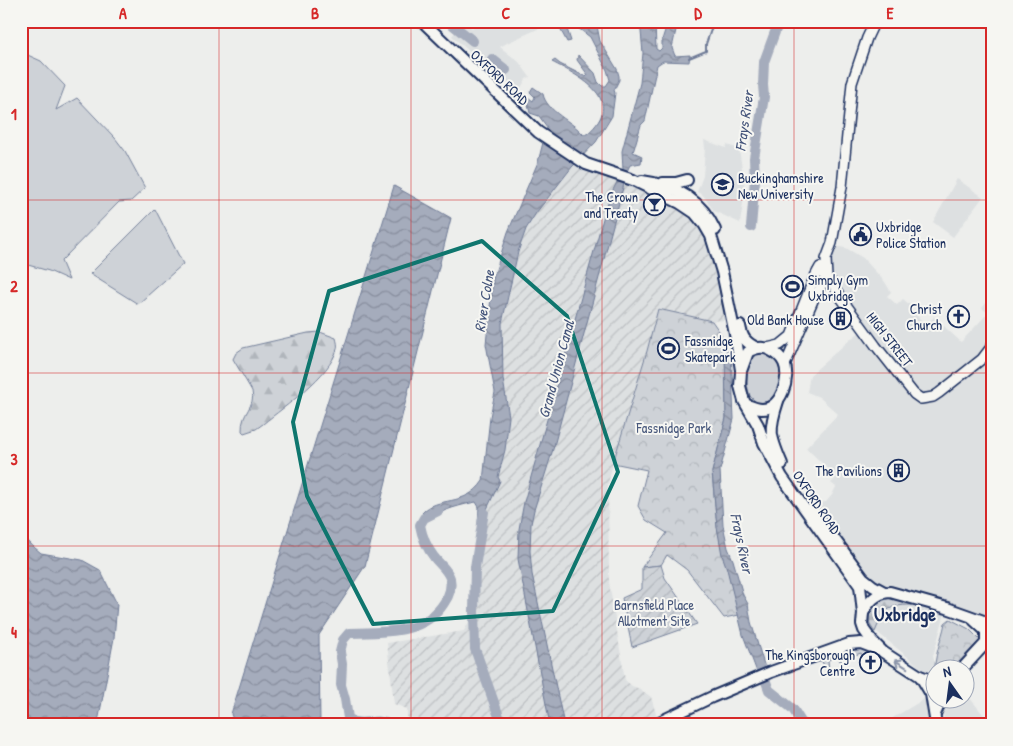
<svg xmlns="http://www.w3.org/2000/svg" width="1013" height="746" font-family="'Patrick Hand',sans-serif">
	<defs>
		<pattern id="industrial-furrows" width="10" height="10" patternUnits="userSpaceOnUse" patternTransform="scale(1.25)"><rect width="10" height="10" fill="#dde0e1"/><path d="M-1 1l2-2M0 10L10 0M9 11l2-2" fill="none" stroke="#bdc0c3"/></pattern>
		<pattern id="forest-firs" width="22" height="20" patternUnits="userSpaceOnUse" patternTransform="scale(1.25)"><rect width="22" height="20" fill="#ced2d7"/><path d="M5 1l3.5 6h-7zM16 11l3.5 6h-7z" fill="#b0b5bb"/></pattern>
		<pattern id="park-crowns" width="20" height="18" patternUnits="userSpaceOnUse" patternTransform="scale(1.25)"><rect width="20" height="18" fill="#ced2d7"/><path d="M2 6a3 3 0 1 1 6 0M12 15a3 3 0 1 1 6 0" fill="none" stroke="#b0b5bb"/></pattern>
		<pattern id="garden-furrows" width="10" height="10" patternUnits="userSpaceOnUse" patternTransform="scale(1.25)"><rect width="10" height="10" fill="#ced2d7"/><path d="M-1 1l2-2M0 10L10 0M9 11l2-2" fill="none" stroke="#b0b5bb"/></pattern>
		<pattern id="water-waves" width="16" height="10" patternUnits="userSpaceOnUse" patternTransform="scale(1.25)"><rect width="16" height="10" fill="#a5acbc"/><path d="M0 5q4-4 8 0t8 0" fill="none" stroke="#868c9c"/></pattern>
	</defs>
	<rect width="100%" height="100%" fill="#edeeec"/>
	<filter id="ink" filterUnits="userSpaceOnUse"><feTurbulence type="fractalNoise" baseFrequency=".02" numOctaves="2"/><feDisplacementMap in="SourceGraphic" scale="10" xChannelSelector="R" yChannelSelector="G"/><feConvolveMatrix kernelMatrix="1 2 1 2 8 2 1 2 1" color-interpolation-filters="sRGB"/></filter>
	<g filter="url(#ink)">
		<!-- built -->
		<g fill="#dde0e1">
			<path d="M465,21L472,28L479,21H537L542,27L507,43L500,47L519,62L530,77L526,79L519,91L494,73L452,36Z"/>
			<path d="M704,140L726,148L727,145L739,149L744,181V197L740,223L714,211L703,195L697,192L703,176L705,148Z"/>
			<path d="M957,179L983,197L953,237L933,222Z"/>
			<path d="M832,246L846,248L863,258L885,282L891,292L887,296L897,305L903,299L910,305L908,307L926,325L934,317L961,342L988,313L982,308L992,296V617L973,610L945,607L872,586L835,540L805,498L820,503L826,502L832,495L836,487L831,483L837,477L806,448L838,414L819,397L807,392L810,375L852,338L864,329L830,279Z"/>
			<path d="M888,598L945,613L933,656L936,668L935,677L930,675L872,628L869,621L872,608L878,601Z"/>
			<path d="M969,697L991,724L942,725L946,699H965Z"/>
			<path d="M926,698L929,725H888L886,722Z"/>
		</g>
		<!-- industrial -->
		<path fill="url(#industrial-furrows)" d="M575,163L589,171L633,184L683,207L700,223L710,239L729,320L712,321L658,309L647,351L613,463L608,484L609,582L625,680L632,686L640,689L651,697L657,717L647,725H407V709L394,704L387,643L464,631L474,612L475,567L487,509L498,478L505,450L509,417L503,379L502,356V323L504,311L511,289L514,265L526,229L536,213Z"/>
		<!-- grass -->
		<g fill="#ced2d7" stroke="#74809a">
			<path d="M21,52L41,61L65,86L56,110L77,98L115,138L125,151L145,188L131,201L119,202L61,261L69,280L49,271L21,263Z"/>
			<path d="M155,209L183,264L138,304L90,274Z"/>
			<path d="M763,351L774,354L785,373L773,399L764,405L758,404L750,396C746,386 744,364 752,356C755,352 759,352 763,351Z"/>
			<path d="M855,647L868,651L875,656L863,658L861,653L855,655L853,651L842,654L844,659L840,661L838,656L828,660L829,670L825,669L822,661L824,659Z"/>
		</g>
		<!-- forest -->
		<g fill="url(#forest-firs)" stroke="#74809a">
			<path d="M320,332L336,338C337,342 338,345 337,349C330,376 285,406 263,424L256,429L244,433L242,431C241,412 256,407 252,391L233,359L236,353L243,348L308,333Z"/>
			<path d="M891,597L912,605C887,605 884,610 875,632C861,617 874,600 891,597Z"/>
		</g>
		<!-- park -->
		<g fill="url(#park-crowns)" stroke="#74809a">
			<path d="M658,309L712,321L721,334L725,351L726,378V418L712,472L717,527L739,615L724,618L687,570L667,555L661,565L642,567L667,533L646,520L638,506L647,470L613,463L647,351Z"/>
			<path d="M950,619L969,629L980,640L953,668H936L935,675C933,658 942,639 945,623Z"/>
		</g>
		<!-- garden -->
		<path fill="url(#garden-furrows)" stroke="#74809a" d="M661,565L665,578L697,624L632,647L622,598L642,589V567Z"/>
		<!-- water -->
		<g fill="url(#water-waves)" stroke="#6e7a96">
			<path d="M556,21H596L600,41L617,69L619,76V80L614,90L615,93L612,116L596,142L572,167L536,213L526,229L518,252L502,323L503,379L509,417L505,450L498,477L500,481L487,509L484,526L478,524L479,507L476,502C465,504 439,510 431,519L422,513C438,495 465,508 483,481L490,417L495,392L486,344L493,279L508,232L538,162L547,127L539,116L530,113L527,101L529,98L533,101L535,97L530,92L533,87L543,94C546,111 573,122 583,134H587C627,100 581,77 552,62L555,60L560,64L586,77L588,75L577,60L578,55L595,73L598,82L602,86H606L610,80L607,70L590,37L570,22L565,23L571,41L567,42Z"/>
			<path d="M640,21H655L656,49L659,51L662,48V40L668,21H678L672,48L675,56L690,55L689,62L663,61L657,65L645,121L641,125L634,149L633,152L642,156L641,163L630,165L628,169L554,446L534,510L531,524L530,551L532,574L564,725H550L518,559L519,529L524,502L604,215L610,196L623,170L622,151L640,83L643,53Z"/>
			<path d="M394,186L451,218L365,566L319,635L320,725H235L231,714Z"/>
			<path d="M725,351H731L734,419L720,470L723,525L728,548L733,560L743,595L748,604L751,622L765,668L757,672L743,635L727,569L722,555L717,527L712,472L726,418Z"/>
			<path d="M21,536L41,553L82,560L100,570L117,604L114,638L99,717L96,725H21Z"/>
		</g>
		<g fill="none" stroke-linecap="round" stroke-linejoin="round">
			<!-- stream -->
			<path stroke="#6e7a96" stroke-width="2" d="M689,58L706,51V44L714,21"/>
			<!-- river -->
			<g stroke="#a5acbc" stroke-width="10">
				<path d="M448,21L473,41"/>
				<path d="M492,59L506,70"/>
				<path d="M751,227L755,180L754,158L764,97L763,85L764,62L779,21"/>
				<path d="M484,512L475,567L474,612L475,649L502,725"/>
				<path d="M761,668L769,690L793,709L803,725"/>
				<path d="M391,725C375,716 361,729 348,718L345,699L341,685L342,664L340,652L343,640L349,633C382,632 424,635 444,603C449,596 452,587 450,578C447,569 439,564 434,557C427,548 422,536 420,525L424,518L438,511"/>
			</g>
			<defs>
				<g id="secondary">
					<path d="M818,271C825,276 834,282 836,291L876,346L914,394L921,399L933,397L939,393L982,359L992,346"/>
					<path d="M767,348L780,345L791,336L814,278L820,267"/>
					<path d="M785,365L815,296L827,277L826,259L832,243L842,187L852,83L867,38L875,21"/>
				</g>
				<g id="primary">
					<path d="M422,21L538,132L586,164L633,180L680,203L695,213L704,224L711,236L722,272L736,339L741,370"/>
					<path d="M642,181C674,185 701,199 715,230"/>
					<path d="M663,183H676L687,180"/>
					<path d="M740,326C742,338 746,343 757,348"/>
					<path d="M778,401C768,431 770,436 782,464"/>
					<path d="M747,405C752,407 757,409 762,409C781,409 791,378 784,363C781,356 776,353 770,350C763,346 755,348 748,352L741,371L740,386L744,401L758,425L764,443L782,477L860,586L863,613L862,624L864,630L872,641L883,652L920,676L936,682"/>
					<path d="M812,509L863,578L873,586L884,592"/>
					<path d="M863,613C869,601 876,593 890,592L947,608L992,624"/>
					<path d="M963,668L986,643V631L974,620"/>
					<path d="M921,677L931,694L936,725"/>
					<path d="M935,714L942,698"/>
					<path d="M653,725L712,697L771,672L849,644L861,643L877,649"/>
				</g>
			</defs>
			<!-- secondary casing -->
			<use href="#secondary" stroke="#1b2f5e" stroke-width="12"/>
			<!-- primary casing -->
			<use href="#primary" stroke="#1b2f5e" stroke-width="14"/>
			<!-- secondary -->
			<use href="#secondary" stroke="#f6f6f2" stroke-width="9"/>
			<!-- primary -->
			<use href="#primary" stroke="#f6f6f2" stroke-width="10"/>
		</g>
		<!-- one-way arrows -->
		<defs><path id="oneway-shaft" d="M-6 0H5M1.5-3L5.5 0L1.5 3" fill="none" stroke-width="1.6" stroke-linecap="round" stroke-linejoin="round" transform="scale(1.25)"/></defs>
		<use stroke="#8892a8" href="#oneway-shaft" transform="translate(901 664) rotate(-147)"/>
	</g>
	<!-- marked area -->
	<path fill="none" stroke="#0f766e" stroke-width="4" stroke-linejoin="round" d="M482,241L567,316L618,472L553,611L373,624L307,496L293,422L329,291Z"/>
	<!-- grid -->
	<path fill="none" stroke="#d62828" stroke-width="1" stroke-opacity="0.55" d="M219,21V725M411,21V725M602,21V725M794,21V725M21,200H992M21,373H992M21,546H992"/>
	<!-- icons -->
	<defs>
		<symbol id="university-ring" viewBox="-11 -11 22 22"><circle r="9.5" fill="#f6f6f2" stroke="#1b2f5e" stroke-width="1.5"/><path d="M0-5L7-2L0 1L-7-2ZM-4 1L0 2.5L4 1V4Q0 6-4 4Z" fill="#1b2f5e"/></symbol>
		<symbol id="bar-ring" viewBox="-11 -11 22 22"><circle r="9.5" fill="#f6f6f2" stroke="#1b2f5e" stroke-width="1.5"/><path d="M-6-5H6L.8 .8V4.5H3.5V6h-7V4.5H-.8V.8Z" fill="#1b2f5e"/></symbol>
		<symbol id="civic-ring" viewBox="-11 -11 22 22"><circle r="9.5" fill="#f6f6f2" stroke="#1b2f5e" stroke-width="1.5"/><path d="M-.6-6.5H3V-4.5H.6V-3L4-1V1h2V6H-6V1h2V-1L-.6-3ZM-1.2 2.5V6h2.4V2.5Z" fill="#1b2f5e"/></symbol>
		<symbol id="stadium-ring" viewBox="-11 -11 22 22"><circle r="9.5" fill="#f6f6f2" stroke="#1b2f5e" stroke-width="1.5"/><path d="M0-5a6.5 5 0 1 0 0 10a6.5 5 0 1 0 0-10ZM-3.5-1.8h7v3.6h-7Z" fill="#1b2f5e"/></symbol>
		<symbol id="church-ring" viewBox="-11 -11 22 22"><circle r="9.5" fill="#f6f6f2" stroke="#1b2f5e" stroke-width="1.5"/><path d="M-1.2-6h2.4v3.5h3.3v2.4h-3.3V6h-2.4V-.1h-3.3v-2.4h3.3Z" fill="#1b2f5e"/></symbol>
		<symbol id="building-ring" viewBox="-11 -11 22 22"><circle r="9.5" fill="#f6f6f2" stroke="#1b2f5e" stroke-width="1.5"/><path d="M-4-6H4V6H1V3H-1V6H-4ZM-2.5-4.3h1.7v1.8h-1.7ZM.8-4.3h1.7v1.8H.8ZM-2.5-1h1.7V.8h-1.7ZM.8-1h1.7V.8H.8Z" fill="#1b2f5e"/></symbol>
	</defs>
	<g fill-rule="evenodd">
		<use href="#university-ring" x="710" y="172" width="25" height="25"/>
		<use href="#bar-ring" x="642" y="192" width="25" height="25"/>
		<use href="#civic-ring" x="848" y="222" width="25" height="25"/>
		<use href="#stadium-ring" x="780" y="274" width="25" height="25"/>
		<use href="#church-ring" x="946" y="304" width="25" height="25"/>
		<use href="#building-ring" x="828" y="306" width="25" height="25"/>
		<use href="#stadium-ring" x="656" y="336" width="25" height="25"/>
		<use href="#building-ring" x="886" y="458" width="25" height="25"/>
		<use href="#church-ring" x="858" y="650" width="25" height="25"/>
	</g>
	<g text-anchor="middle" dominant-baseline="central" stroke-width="4" stroke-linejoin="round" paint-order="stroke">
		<!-- street labels -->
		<g font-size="14" fill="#1b2f5e" stroke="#f6f6f2">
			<text transform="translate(500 77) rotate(43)">OXFORD ROAD</text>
			<text transform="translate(890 339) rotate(52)">HIGH STREET</text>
			<text transform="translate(817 502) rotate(56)">OXFORD ROAD</text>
		</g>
		<!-- poi labels -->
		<g font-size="14" fill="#1b2f5e" stroke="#f6f6f2" text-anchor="end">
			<text x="738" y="177" text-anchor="start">Buckinghamshire<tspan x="738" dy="16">New University</tspan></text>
			<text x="638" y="196">The Crown<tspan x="638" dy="16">and Treaty</tspan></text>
			<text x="876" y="226" text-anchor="start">Uxbridge<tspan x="876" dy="16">Police Station</tspan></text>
			<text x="808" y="279" text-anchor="start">Simply Gym<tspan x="808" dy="16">Uxbridge</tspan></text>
			<text x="942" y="308">Christ<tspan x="942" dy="16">Church</tspan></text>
			<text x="824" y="319">Old Bank House</text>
			<text x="685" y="340" text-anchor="start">Fassnidge<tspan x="685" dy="16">Skatepark</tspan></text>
			<text x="882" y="470">The Pavilions</text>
			<text x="855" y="654">The Kingsborough<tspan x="855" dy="16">Centre</tspan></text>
		</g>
		<!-- park labels -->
		<g font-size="14" fill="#48587c" stroke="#f6f6f2">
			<text x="674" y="427">Fassnidge Park</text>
			<text x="654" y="604">Barnsfield Place<tspan x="654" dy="16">Allotment Site</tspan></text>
		</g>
		<!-- water labels -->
		<g font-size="15" font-style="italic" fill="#44547a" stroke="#f6f6f2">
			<text transform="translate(744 121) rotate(-82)">Frays River</text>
			<text transform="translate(484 301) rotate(-81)">River Colne</text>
			<text transform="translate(556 369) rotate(-75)">Grand Union Canal</text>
			<text transform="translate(742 543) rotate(78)">Frays River</text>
		</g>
		<!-- district labels -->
		<g font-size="19" font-weight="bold" fill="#1b2f5e" stroke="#f6f6f2">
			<text x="905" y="614">Uxbridge</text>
		</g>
	</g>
	<!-- margin -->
	<rect width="1013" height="746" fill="none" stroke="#f6f6f2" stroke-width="55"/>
	<!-- north arrow -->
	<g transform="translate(950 684) rotate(346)"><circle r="24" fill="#f6f6f2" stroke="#9ea6b7"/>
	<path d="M0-4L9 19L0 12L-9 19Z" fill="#1b2f5e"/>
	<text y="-8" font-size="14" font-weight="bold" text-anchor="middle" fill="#1b2f5e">N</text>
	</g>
	<rect x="28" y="28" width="958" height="690" fill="none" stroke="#d62828" stroke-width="2"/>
	<g font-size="16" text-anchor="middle" font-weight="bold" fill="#d62828">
		<text x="123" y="19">A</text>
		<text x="315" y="19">B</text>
		<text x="506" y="19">C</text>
		<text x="698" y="19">D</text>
		<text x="890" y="19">E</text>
		<text x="14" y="120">1</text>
		<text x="14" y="292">2</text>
		<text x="14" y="465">3</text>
		<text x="14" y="638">4</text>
	</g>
</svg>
